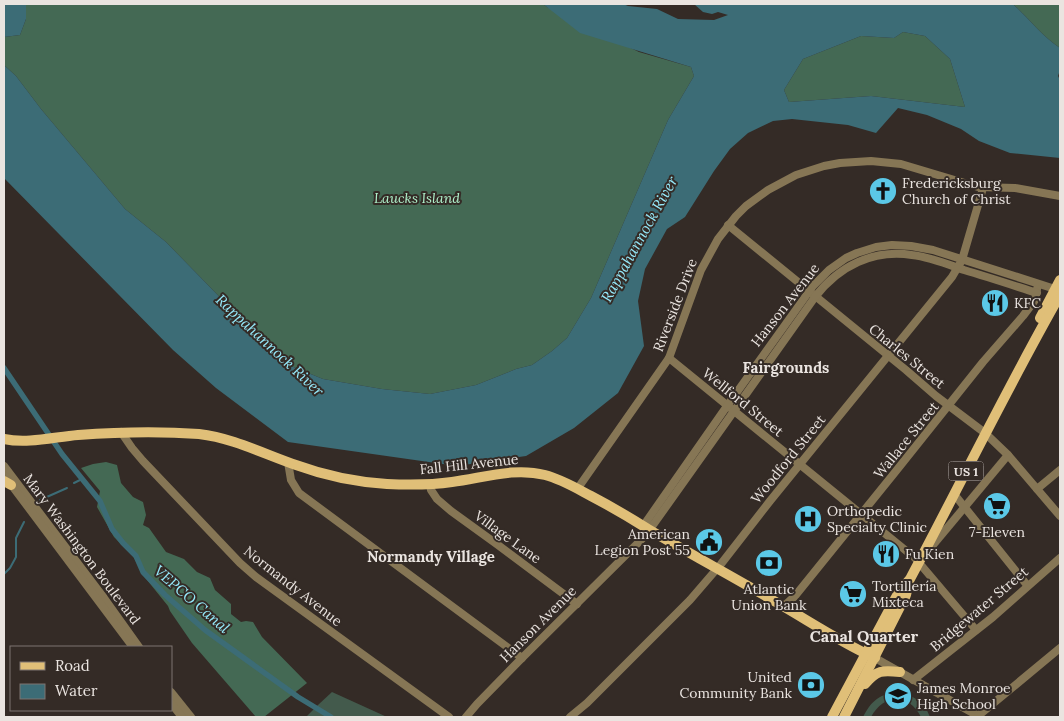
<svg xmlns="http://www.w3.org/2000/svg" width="1064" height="721" font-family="Lora,serif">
	<rect width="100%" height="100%" fill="#342b26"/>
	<!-- green -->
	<g fill="#435a4c">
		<path d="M332,692L387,717H306L318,705Z"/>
		<path d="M894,692C911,693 924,701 930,717H921C909,693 884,693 871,717H863C871,702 877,696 894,692Z"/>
	</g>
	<!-- forest -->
	<g fill="#446954">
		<path d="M26,4H543L547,7L639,52L691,67L694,76L668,120L591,298L567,338L552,351L532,365L516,369L476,385L430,394L382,389L323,379L291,366L262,345L245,323L166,242L125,209L41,109L16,76L4,65V37L20,35L26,19Z"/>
		<path d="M1013,4H1060V48C1042,36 1029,19 1013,4Z"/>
		<path d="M903,32L925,36L950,59L965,107L871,96L789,102L784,90L803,59L861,36L894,38Z"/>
		<path d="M106,462L117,465L121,483L133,497L143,502L146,515L143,525L149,528L166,552L184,559L197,572L210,578L215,590L231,604V614L241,622L246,621L253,622L262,637L307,683L264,717H256L192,643L170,611L168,606L143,575L133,556L114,537L97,507L100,491L81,468L93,464Z"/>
	</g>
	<!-- water -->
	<g fill="#3c6c76" fill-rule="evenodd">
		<path d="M4,4H26V19L20,35L4,37Z"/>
		<path d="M543,4H623L628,6L657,9L678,19L714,20L728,15L718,12L712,14L703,12L694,4H1013C1029,19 1042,36 1060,48V70L1058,76L1060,80V158L1010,153L979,141L961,129L927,115L898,108L876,133L848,125L792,119L773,121L748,133L730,149L714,171L685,217L667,229L645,269L638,301L644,346L618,393L574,428L526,456L457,466L288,442L216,388L173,350L4,178V65L16,76L41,109L125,209L166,242L245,323L262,345L291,366L323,379L382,389L430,394L476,385L516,369L532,365L552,351L567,338L591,298L668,120L694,76L691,67L580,33ZM903,32L925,36L950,59L965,107L871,96L789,102L784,90L803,59L861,36L894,38Z"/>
	</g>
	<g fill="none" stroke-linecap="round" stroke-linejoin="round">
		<!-- stream -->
		<g stroke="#3c6c76" stroke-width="2">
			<path d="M74,483L82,479"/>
			<path d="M40,500L67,488"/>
			<path d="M4,574L10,568L16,557V538L24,522"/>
		</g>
		<!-- canal -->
		<path stroke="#3c6c76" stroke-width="5.5" d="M4,368L62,454L100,501L112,529L123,543L136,556L143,572L165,595L205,630L298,697L331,717"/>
		<!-- minor -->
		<g stroke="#867655" stroke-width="8">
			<path d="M728,225L906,370L936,396L985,433L1008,455L1060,516"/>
			<path d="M669,358L915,558L976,630"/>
			<path d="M121,432L132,448L143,461L240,563L256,577L449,717"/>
			<path d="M288,462L291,480L299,493L522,658"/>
			<path d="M4,466L104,598L139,647"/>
			<path d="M4,475L133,647"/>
			<path d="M430,484L431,490L437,499L451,511L498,545L577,604"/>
			<path d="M578,488L669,358L701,270L718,239L736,216L746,206L768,190L796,175L824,166L840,163L871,161L901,164L978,187L1015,188L1060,196"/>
			<path d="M1037,489L1060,470"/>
			<path d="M954,494L1027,585"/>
			<path d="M648,529L646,522L727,406L813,286L829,270L846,258L857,253L876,247L892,245L911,246L933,250L1055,289"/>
			<path d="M928,551L1008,455"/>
			<path d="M783,607L795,596L896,471L983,362L1023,316L1035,300L1037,289"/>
			<path d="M875,658L980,717"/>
			<path d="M913,680L993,617L1060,558"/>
			<path d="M171,692L191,717"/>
			<path d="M171,703L182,717"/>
			<path d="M978,716L1060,648"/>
			<path d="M466,717L477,704L522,658L645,536L648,529L653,525L815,297C839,266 873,249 912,255C930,257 947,264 964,270C988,277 1012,285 1037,293"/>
			<path d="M570,717L587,703L690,600L721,564L770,501L952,277L962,260L983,188"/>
		</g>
		<!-- major -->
		<g stroke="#e0bf78" stroke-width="10">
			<path d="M1040,318L1060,280"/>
			<path d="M4,439C28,444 54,437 78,435C117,432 160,431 199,434C233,438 264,454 296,465C326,476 356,482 387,484C409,485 431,485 452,482C483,478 514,467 545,475C561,479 576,488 591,496C610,506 629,517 648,529C692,555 737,579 781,605C812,623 842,643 875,658"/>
			<path d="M4,481L11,485"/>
			<path d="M865,684C877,670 882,670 900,672"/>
			<path d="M832,717L895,599L899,592L910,579C960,485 1007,388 1060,295"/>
			<path d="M844,717L906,595L909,581"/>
		</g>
	</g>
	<!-- icons -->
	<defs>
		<symbol id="church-disc" viewBox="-11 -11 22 22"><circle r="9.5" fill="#5bc8e7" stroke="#342b26"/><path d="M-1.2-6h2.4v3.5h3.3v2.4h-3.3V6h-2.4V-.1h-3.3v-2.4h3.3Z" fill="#111"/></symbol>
		<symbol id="restaurant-disc" viewBox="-11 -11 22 22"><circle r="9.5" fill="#5bc8e7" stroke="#342b26"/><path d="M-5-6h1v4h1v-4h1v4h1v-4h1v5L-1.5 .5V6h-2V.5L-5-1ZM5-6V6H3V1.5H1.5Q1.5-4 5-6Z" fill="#111"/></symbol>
		<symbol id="supermarket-disc" viewBox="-11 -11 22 22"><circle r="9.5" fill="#5bc8e7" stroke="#342b26"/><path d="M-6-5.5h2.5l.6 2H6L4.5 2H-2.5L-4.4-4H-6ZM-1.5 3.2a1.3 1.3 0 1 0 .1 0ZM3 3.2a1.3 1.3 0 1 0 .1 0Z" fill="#111"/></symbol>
		<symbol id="hospital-disc" viewBox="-11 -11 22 22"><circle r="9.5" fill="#5bc8e7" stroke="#342b26"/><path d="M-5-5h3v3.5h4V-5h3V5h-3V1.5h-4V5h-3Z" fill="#111"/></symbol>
		<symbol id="civic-disc" viewBox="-11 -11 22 22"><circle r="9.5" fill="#5bc8e7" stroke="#342b26"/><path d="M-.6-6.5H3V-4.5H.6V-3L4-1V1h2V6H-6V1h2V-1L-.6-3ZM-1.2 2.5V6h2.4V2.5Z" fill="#111"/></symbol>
		<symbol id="bank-disc" viewBox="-11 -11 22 22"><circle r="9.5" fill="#5bc8e7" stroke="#342b26"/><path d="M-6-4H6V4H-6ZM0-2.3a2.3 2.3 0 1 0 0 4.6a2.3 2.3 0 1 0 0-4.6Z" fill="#111"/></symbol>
		<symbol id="school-disc" viewBox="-11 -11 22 22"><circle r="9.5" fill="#5bc8e7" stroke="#342b26"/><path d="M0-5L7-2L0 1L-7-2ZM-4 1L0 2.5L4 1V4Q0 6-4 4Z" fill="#111"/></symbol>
	</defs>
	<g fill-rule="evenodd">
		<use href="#church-disc" x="867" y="175" width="32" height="32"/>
		<use href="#restaurant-disc" x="979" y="287" width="32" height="32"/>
		<use href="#supermarket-disc" x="981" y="490" width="32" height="32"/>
		<use href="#hospital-disc" x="792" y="503" width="32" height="32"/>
		<use href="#civic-disc" x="693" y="526" width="32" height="32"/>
		<use href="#restaurant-disc" x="870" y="538" width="32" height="32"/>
		<use href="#bank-disc" x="753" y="547" width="32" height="32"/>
		<use href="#supermarket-disc" x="837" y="578" width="32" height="32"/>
		<use href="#bank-disc" x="795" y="669" width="32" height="32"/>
		<use href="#school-disc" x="882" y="680" width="32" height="32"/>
	</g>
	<g text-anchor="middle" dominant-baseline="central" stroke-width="4" stroke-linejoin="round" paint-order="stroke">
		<!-- shield labels -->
		<rect fill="#342b26" stroke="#b3aca8" stroke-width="1" x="948.5" y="461.5" width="35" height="19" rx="4"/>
		<g font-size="12" font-weight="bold" fill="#eae4e0">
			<text x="966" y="471">US 1</text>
		</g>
		<!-- poi labels -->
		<g font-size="14" fill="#eae4e0" stroke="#342b26" text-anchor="start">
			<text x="902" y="183">Fredericksburg<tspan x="902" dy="16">Church of Christ</tspan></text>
			<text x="1014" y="303">KFC</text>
			<text x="827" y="511">Orthopedic<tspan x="827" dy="16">Specialty Clinic</tspan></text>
			<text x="997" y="532" text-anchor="middle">7-Eleven</text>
			<text x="690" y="534" text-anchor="end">American<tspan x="690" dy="16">Legion Post 55</tspan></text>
			<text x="905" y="554">Fu Kien</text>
			<text x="872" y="586">Tortillería<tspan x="872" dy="16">Mixteca</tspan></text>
			<text x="769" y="589" text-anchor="middle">Atlantic<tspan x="769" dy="16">Union Bank</tspan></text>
			<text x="792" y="677" text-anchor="end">United<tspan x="792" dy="16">Community Bank</tspan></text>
			<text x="917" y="688">James Monroe<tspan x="917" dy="16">High School</tspan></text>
		</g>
		<!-- park labels -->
		<g font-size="14" font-style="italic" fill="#aff0ca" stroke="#342b26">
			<text x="417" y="198">Laucks Island</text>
		</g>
		<!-- street labels -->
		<g font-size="14" fill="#eae4e0" stroke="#342b26">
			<text transform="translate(675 305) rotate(-69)">Riverside Drive</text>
			<text transform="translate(785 305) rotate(-52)">Hanson Avenue</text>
			<text transform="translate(907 356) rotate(39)">Charles Street</text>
			<text transform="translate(743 402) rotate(39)">Wellford Street</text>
			<text transform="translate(906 440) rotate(-51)">Wallace Street</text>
			<text transform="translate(788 459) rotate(-51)">Woodford Street</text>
			<text transform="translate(469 464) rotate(-6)">Fall Hill Avenue</text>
			<text transform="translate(508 537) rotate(36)">Village Lane</text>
			<text transform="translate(82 549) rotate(53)">Mary Washington Boulevard</text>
			<text transform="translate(293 586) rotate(38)">Normandy Avenue</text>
			<text transform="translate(979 609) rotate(-40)">Bridgewater Street</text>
			<text transform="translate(538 624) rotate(-45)">Hanson Avenue</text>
		</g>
		<!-- water labels -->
		<g font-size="15" font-style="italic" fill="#95e9fa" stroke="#342b26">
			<text transform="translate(639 239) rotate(-61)">Rappahannock River</text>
			<text transform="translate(270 345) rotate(43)">Rappahannock River</text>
			<text transform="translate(192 599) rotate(41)">VEPCO Canal</text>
		</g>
		<!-- neighbourhood labels -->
		<g font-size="15" font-weight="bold" fill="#eae4e0" stroke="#342b26">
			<text x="786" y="367">Fairgrounds</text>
			<text x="431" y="556">Normandy Village</text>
		</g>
		<!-- quarter labels -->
		<g font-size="16" font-weight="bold" fill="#eae4e0" stroke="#342b26">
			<text x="864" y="636">Canal Quarter</text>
		</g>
	</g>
	<!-- border -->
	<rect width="1064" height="721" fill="none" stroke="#eae4e0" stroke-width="10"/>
	<!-- legend -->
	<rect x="10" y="646" width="162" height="65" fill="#342b26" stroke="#7d7570"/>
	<rect x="20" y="662" width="25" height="8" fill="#e0bf78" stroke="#7d7570"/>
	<text x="55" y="671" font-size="15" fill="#eae4e0">Road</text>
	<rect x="20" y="684" width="25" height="15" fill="#3c6c76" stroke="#7d7570"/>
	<text x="55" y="696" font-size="15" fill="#eae4e0">Water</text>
</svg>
